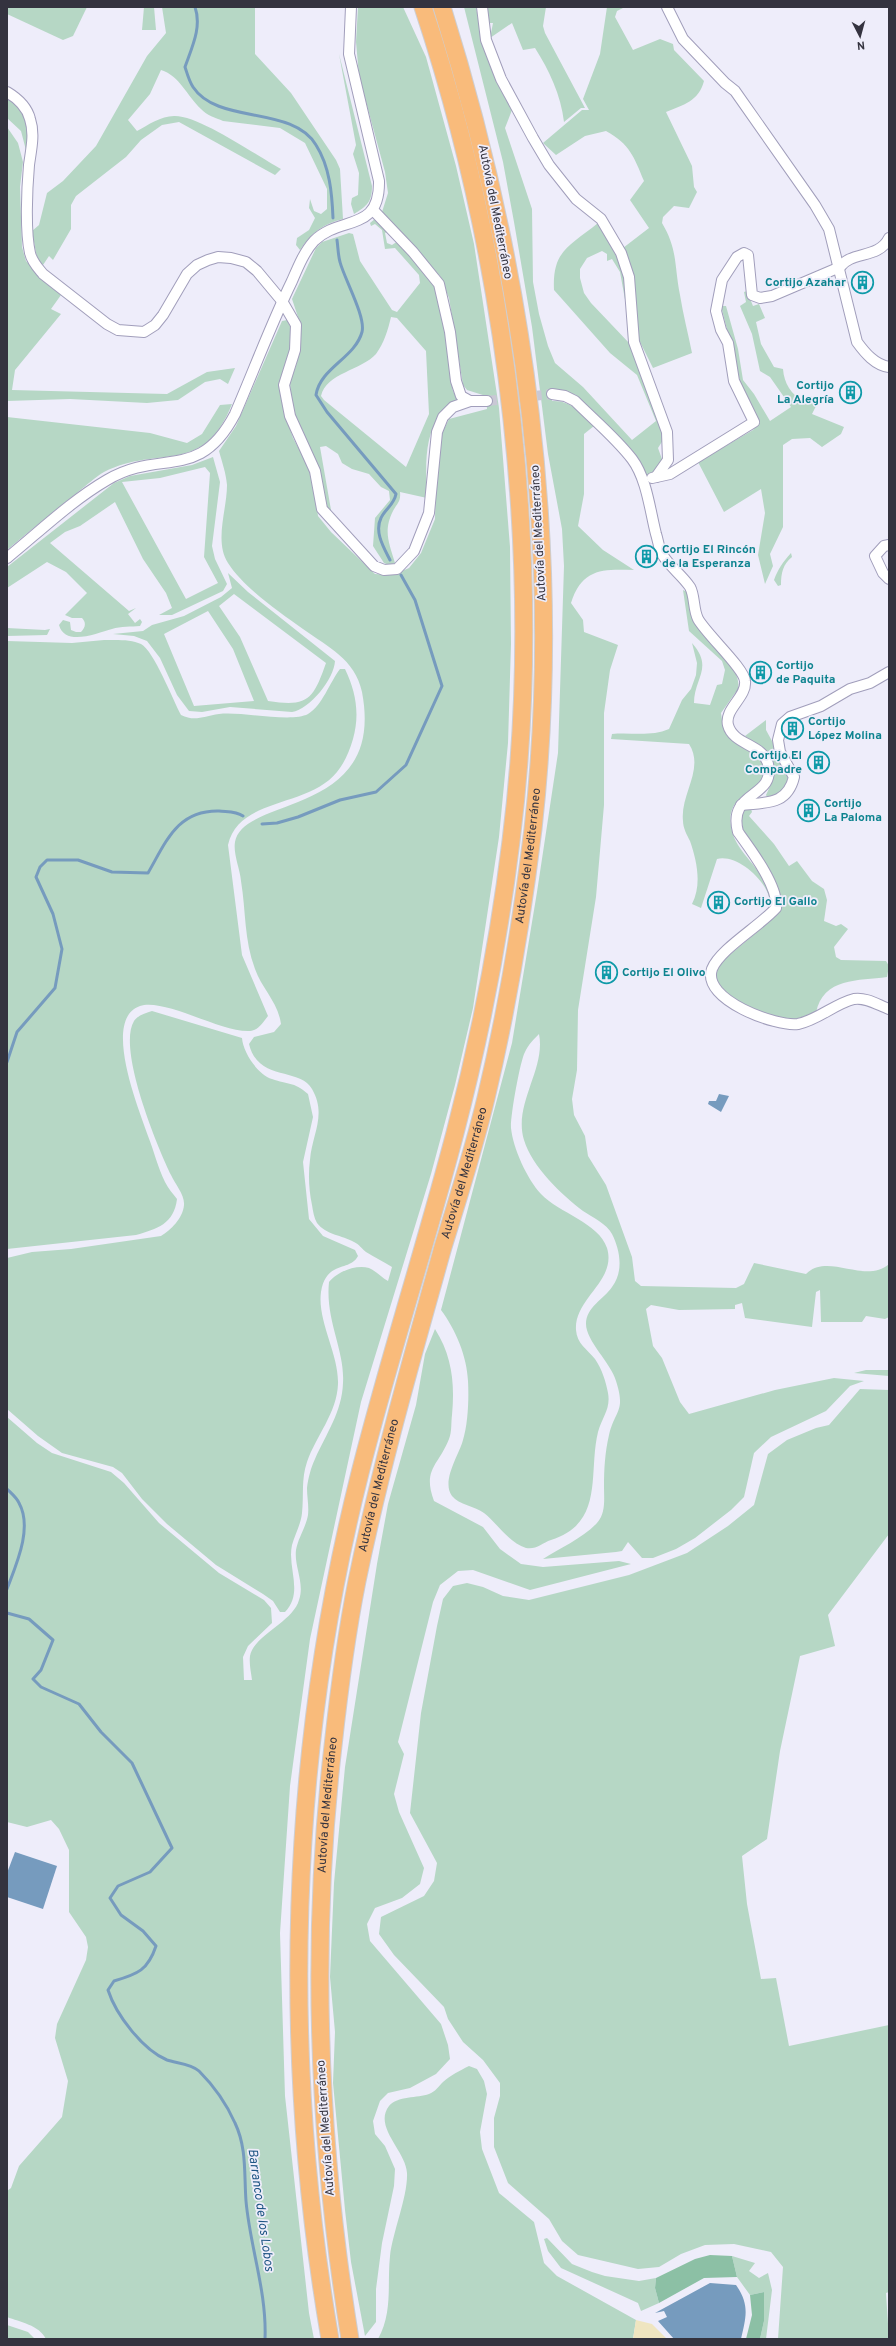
<svg xmlns="http://www.w3.org/2000/svg" width="896" height="2346" font-family="Overpass,sans-serif">
	<rect width="100%" height="100%" fill="#eeedfa"/>
	<!-- green -->
	<g fill="#b6d7c5" fill-rule="evenodd">
		<path d="M7,7H87L73,36L63,40L7,14Z"/>
		<path d="M144,7H154L156,30H142Z"/>
		<path d="M162,7H255V54L291,93L336,160L340,169L343,219C323,224 311,233 300,250L296,245L297,238L309,230L315,218L309,208L310,199L314,211L321,214L327,209V189L305,143L280,128L223,121C216,118 206,115 201,109C187,96 180,76 161,70L150,94L128,120L137,131C148,125 161,116 174,116C199,115 257,156 281,169L275,175L179,122L162,125L141,140L126,157L76,196L71,205V229L53,260L49,256L43,265L37,258L32,231L39,225L47,193L63,181L96,146L147,56L166,33Z"/>
		<path d="M358,7H403L426,57L456,166L474,244L499,408L510,547L511,644L508,743L499,837L473,1008L455,1085L431,1174L361,1402L310,1639L290,1786L280,1933L285,2096L309,2313L314,2339H46C39,2325 20,2322 7,2317V2191L11,2188L19,2166L62,2117L68,2081L55,2038L57,2024L86,1960L88,1947L86,1937L69,1912V1850L59,1829L51,1820L27,1827L7,1822V1417L37,1443L52,1453L111,1472L124,1483L159,1523L219,1573L264,1600L271,1608L272,1623L248,1646L243,1657L244,1680H252C251,1672 249,1664 250,1656C253,1636 293,1622 299,1600C305,1583 294,1567 296,1550C298,1538 306,1527 308,1515C309,1506 307,1497 307,1488C308,1479 311,1467 315,1459C326,1434 342,1412 343,1383C345,1350 325,1320 329,1282C337,1272 356,1264 369,1268C376,1271 382,1278 388,1281L392,1267C384,1262 374,1257 366,1252C362,1249 359,1244 354,1242C342,1235 326,1235 317,1223C314,1218 313,1211 312,1205C309,1191 308,1174 310,1160C312,1134 327,1115 312,1089C300,1067 258,1082 249,1044L254,1037L274,1032L281,1024C278,1002 262,989 255,969C244,940 246,911 241,881C240,869 233,854 235,842C243,795 386,818 362,692C355,659 328,647 303,629C279,612 243,587 228,563C214,541 227,510 227,485C226,473 222,462 219,451L236,426L282,321L287,320L292,330V341L285,371L284,410L293,438L313,475L318,516L331,532L375,574L393,575L409,568L421,553L435,519L436,476L440,437L449,419L487,409L486,396L467,390L463,385L449,298L440,276L382,212L388,193L385,172L359,76L356,42Z"/>
		<path d="M464,7H476L482,42L512,110L505,128L532,209L533,282L539,314L548,346L555,363L583,387L632,440L656,421L637,375L610,353L554,290C552,250 570,246 598,223L621,261L628,299L626,305L620,272L612,259L607,261V254L602,251L587,258L580,269V278L584,293L591,303L630,344L665,437L658,448L663,462L652,474L646,475L632,454L576,395L561,390H551L552,401C571,400 581,413 594,426L584,434V494L578,526L603,550L634,570C603,569 582,568 571,603L583,620L584,632L618,645L610,670L604,713V805L596,897L578,1010L577,1070L572,1099L574,1115L585,1136L588,1156L606,1185L632,1257L635,1281L641,1286L736,1288L744,1284L754,1263L806,1274C828,1252 865,1285 889,1264V1317L885,1319L866,1316L862,1322H821L820,1290L816,1292L812,1327L745,1318L742,1303L735,1305V1309L679,1310L651,1305L646,1309L653,1346L662,1358L680,1402L689,1414L775,1390L834,1378L864,1381L850,1386L826,1411L771,1437L754,1453L744,1497L731,1510L695,1538L676,1549L653,1558H642L628,1542L622,1551L616,1552L543,1559C560,1548 583,1538 597,1523C606,1513 604,1499 604,1487C604,1469 605,1452 609,1435C615,1410 626,1412 616,1381C611,1363 586,1341 586,1324C586,1307 604,1299 612,1287C624,1271 620,1250 612,1234C607,1224 592,1217 583,1211C561,1194 532,1167 524,1140C513,1104 546,1069 539,1034C534,1039 528,1045 525,1052C520,1061 510,1118 511,1128C513,1148 527,1179 541,1194C559,1213 599,1223 607,1248C617,1281 574,1298 576,1330C577,1344 587,1349 595,1359C602,1369 606,1382 608,1393C611,1409 602,1417 598,1432C588,1473 605,1523 551,1540C542,1543 536,1550 526,1548C509,1543 497,1523 484,1513C475,1506 459,1505 452,1496C441,1481 459,1455 463,1440C468,1424 469,1399 468,1381C467,1357 456,1330 441,1310L512,1043L537,892L558,753L564,566L562,529L548,454L532,327L514,222L503,162Z"/>
		<path d="M486,7H546L543,26L545,33L585,108H581L564,122C561,95 549,70 535,48L523,50L512,23L490,38L493,23H489Z"/>
		<path d="M607,7L623,8L617,11L615,17L633,50L660,39L673,44L674,50L704,81C699,101 683,105 666,112L692,166L694,187L697,192L689,208L674,206L663,217L662,223C678,250 674,265 680,295C683,314 688,333 692,353L653,368L639,340L623,248L649,228L630,200L644,181C634,157 630,144 606,131L585,136L556,155L543,143L582,110H589L583,99L600,54Z"/>
		<path d="M339,54L372,186C372,202 367,206 354,214L351,204L352,198L358,195L359,173L353,154L356,145Z"/>
		<path d="M7,98C29,114 30,132 28,158L21,131L7,118Z"/>
		<path d="M7,127L18,143L23,162L20,187L22,247L26,261L61,295L51,309L61,314L15,370L12,390L167,394L207,372L235,368L228,384L220,379L205,382L178,400L147,403L70,399L7,401Z"/>
		<path d="M376,218L388,231L385,233L387,243L392,245L398,241L437,289L451,365V382L453,391L458,401C453,405 445,408 441,414C423,436 426,471 427,498L400,492C401,502 397,503 393,511C383,531 389,543 395,563L389,565L384,563L373,546L375,518L390,500L389,491L381,487L369,474L352,469L342,463L338,454L326,446L320,447L331,510L328,511L319,468L296,419L291,401L290,382L296,366L300,342L299,320L292,299L316,248L322,242L349,233L353,234L360,261L392,310L397,312L420,283L419,275L395,248L385,249L382,230L375,224L371,226L370,223ZM391,317L397,318L426,351L429,414L406,467L324,400L321,396C326,373 362,370 376,354C384,343 388,330 391,317Z"/>
		<path d="M747,291L753,306L759,304L765,318L756,322L761,344L774,367L783,369C784,383 791,395 804,401L811,396L818,402L812,414L844,427L841,434L822,447L810,438L792,439L783,445V527L770,554L773,566L765,584L758,555L765,513L761,489L724,512L698,462L753,430L759,422L740,381L721,306H726L738,349L743,380L754,394L770,421L791,407L770,377L760,371L752,334L740,306L746,302L744,292Z"/>
		<path d="M232,404C203,477 160,444 104,472C95,477 86,486 78,492C54,511 30,531 7,550V417L150,433L187,443L202,434L220,405Z"/>
		<path d="M213,457L220,482L212,546L215,559L227,584L223,591L172,615H159L172,608L166,593L143,559L115,502L80,526L65,532L50,543L129,611L136,608L128,614L135,623L140,619L142,622L140,626C131,627 121,626 112,629C97,633 65,647 59,625L63,620L70,622L71,630L76,632H81C86,627 86,622 82,618H72L65,615L87,593L66,572L47,562L7,588V567L114,483L130,476L192,465ZM205,467L210,473L204,557L218,583L186,599L122,482L160,478Z"/>
		<path d="M791,553L792,557C783,564 781,573 781,585L778,586L774,580C778,569 783,562 791,553Z"/>
		<path d="M228,573L248,592L335,661C334,679 310,709 292,712L230,707L202,712L189,711L177,695L160,658L147,641L134,636L113,634L143,631L152,625L184,616L221,597L232,588ZM234,594L326,663C313,700 308,707 268,701L240,637L219,606ZM208,611L233,649L254,701L194,706L164,634Z"/>
		<path d="M683,590L687,592C690,605 695,618 702,630C713,649 742,667 738,689L721,713C722,720 723,727 727,733C735,747 762,751 764,767C768,796 725,789 731,826C735,857 771,869 770,906L764,915C767,909 771,904 769,897C764,878 736,854 717,859L701,908L692,904C702,885 697,861 690,841C687,835 683,828 683,821C680,794 705,769 689,744L611,739L612,734C630,732 651,737 669,729L682,700L691,689L696,675L697,663L692,643C714,668 694,678 694,703L710,705L717,685L722,684L725,670L722,661L689,631Z"/>
		<path d="M7,628L45,630L50,629L47,635L7,636Z"/>
		<path d="M104,640C116,640 131,639 141,644C154,651 173,700 181,715C195,722 204,716 219,714C241,711 291,723 308,714C322,706 330,682 340,669H345C356,692 360,714 353,739C349,752 345,762 337,772C308,808 239,797 228,845L242,955L268,1016C263,1022 259,1030 250,1031C222,1033 165,998 140,1006C101,1019 140,1112 148,1136C154,1151 158,1168 165,1182C168,1188 173,1194 177,1199C174,1224 157,1229 136,1235L7,1249V641L72,643Z"/>
		<path d="M766,720V730L790,774C789,787 780,796 768,799L766,795L773,780L774,764L763,750L745,736Z"/>
		<path d="M750,806L752,812L749,816L774,844L789,866L797,861L812,881L824,889L827,900L824,921L836,926L841,924L848,929L834,947L836,957L841,960L886,961L889,966L887,977C859,981 823,977 816,1013L795,1021L768,1015L729,998L717,984L716,970L727,957L768,923L780,909L781,898L776,884L743,832L741,812L745,807Z"/>
		<path d="M152,1011L242,1038C243,1052 257,1074 272,1079C288,1085 293,1081 308,1094L313,1117L303,1162L309,1219L323,1236L355,1250L358,1256C350,1272 326,1260 321,1292C317,1321 339,1354 338,1384C337,1413 316,1436 307,1462C301,1479 304,1496 302,1513C301,1524 295,1534 292,1545C287,1568 304,1592 285,1612H280L273,1601L263,1594L216,1565L167,1524L142,1499L122,1473L113,1467L62,1453L38,1436L7,1409V1258L32,1252L71,1249L161,1236C171,1230 183,1218 184,1205C185,1195 175,1184 171,1175C157,1146 117,1049 134,1021C138,1015 146,1013 152,1011Z"/>
		<path d="M435,1329C452,1356 455,1383 452,1415C451,1422 452,1432 449,1439C439,1465 422,1469 434,1501L483,1527L500,1549L521,1564L543,1567L619,1561L631,1564L530,1590L473,1570L458,1571L440,1585L433,1602L398,1742L404,1754L394,1794L399,1812L424,1868L420,1884L402,1898L375,1908L367,1924L370,1941L441,2024L448,2045L450,2059L436,2074L410,2088L388,2093L380,2101L373,2121L375,2134L385,2146L395,2169L394,2186L382,2243L376,2289V2322L365,2336L351,2262L345,2210L333,2083L335,2032L330,1977L334,1883L345,1767L377,1564L388,1504L416,1405L425,1354Z"/>
		<path d="M866,1370H889V1376L854,1373Z"/>
		<path d="M860,1389L889,1390V1534L828,1615L835,1646L800,1656L780,1751L767,1839L742,1856L747,1904L761,1979L776,1978L789,2046L889,2025V2292L886,2293L889,2339H778L783,2267L771,2252L734,2244L705,2245L681,2254L659,2267L638,2269L578,2255L562,2241L549,2219L508,2183L494,2147V2118L500,2096V2083L483,2060L463,2042L448,2019L444,2007L394,1955L379,1934L381,1917L424,1896L434,1881L437,1863L410,1813L421,1713L437,1626L443,1599L453,1586L467,1583L483,1587L503,1596L529,1600L629,1575L687,1553L728,1526L754,1505L768,1454L787,1440L816,1428L829,1425Z"/>
		<path d="M469,2066L477,2069L484,2081L487,2094L480,2132L482,2149L499,2193L534,2222L544,2263L557,2276L636,2320L633,2339H378C393,2312 387,2285 390,2256C393,2231 408,2196 407,2173C406,2151 373,2127 389,2106C397,2096 418,2098 429,2094C435,2092 439,2086 443,2082C451,2075 459,2071 469,2066Z"/>
		<path d="M547,2238L572,2264L592,2272L605,2276L639,2281L656,2278L655,2288L659,2303L641,2311L638,2303L561,2268L548,2251L544,2239Z"/>
		<path d="M732,2256L755,2263L749,2271L759,2278L768,2273L772,2290L766,2339H760L764,2321V2292L750,2295L737,2277Z"/>
		<path d="M7,2325L28,2332L35,2339H7Z"/>
	</g>
	<!-- forest -->
	<g fill="#8cc0a5">
		<path d="M710,2255L732,2256L737,2277L704,2278L659,2303L655,2288L656,2278L695,2259Z"/>
		<path d="M764,2292V2321L760,2339H746L752,2315L750,2295Z"/>
	</g>
	<!-- sand -->
	<path fill="#efe5c0" d="M636,2320L652,2324L667,2339H633Z"/>
	<!-- water -->
	<g fill="#769bbe">
		<path d="M719,1094L729,1096L721,1112L708,1104L709,1101H716Z"/>
		<path d="M15,1852L57,1866L43,1909L7,1897V1873Z"/>
		<path d="M710,2283L736,2285C750,2305 746,2317 741,2339H674L658,2321L667,2317L664,2311L655,2313Z"/>
	</g>
	<g fill="none" stroke-linecap="round" stroke-linejoin="round">
		<!-- stream -->
		<g stroke="#769bbe" stroke-width="3">
			<path d="M195,7C202,27 192,47 185,67C187,73 189,81 193,87C218,125 292,105 316,145C330,167 332,194 333,218"/>
			<path d="M337,240C338,247 338,255 340,262C344,278 366,317 362,332C355,358 320,368 316,395L327,412L396,494C394,505 385,509 381,518C374,532 384,548 390,560"/>
			<path d="M262,824L277,823L298,817L340,800L376,792L406,765L442,686L415,600L401,575"/>
			<path d="M7,1062L17,1032L55,988L62,949L53,914L36,877L40,867L47,860H78L112,872L148,873C166,842 177,810 219,811C228,812 236,811 243,816"/>
			<path d="M7,1489C11,1493 17,1498 19,1503C33,1528 16,1565 7,1589"/>
			<path d="M7,1613L29,1619L53,1640L41,1670L33,1679L41,1687L79,1704L101,1732L132,1763L172,1848L150,1872L118,1886L110,1898L121,1915L143,1931L156,1946C148,1970 138,1974 114,1981L108,1990C116,2015 143,2050 167,2060C176,2063 192,2064 199,2071C213,2085 227,2105 235,2123C247,2148 244,2175 246,2201C250,2247 267,2292 265,2339"/>
		</g>
		<!-- minor-tunnel -->
		<path stroke="#c9c8d5" stroke-width="10" stroke-dasharray="10 5" stroke-linecap="butt" d="M487,401L552,394"/>
		<defs>
			<g id="minor">
				<path d="M482,7L486,40L501,79L533,138L549,165L576,199L601,219L621,253L629,277L634,342L667,432L668,460L656,477"/>
				<path d="M667,7L683,39L725,83L735,91L815,205L829,229L857,342C865,353 875,365 889,367"/>
				<path d="M7,92C17,98 27,107 30,119C35,134 31,150 29,165C27,188 25,231 30,253C32,262 38,268 43,274L107,324L118,330L144,332L155,325L163,315L187,274L197,265L208,260L218,257L231,258L246,262L257,271L282,301L296,325L295,350L284,385L290,416L315,471L322,509L374,566L384,570L397,569L414,551L429,513L437,432L443,417L453,407L470,401H487"/>
				<path d="M373,210L413,252L439,284L450,332L456,381L461,396L470,401"/>
				<path d="M840,267C851,251 879,259 889,238"/>
				<path d="M552,394L565,396L575,401C594,420 616,438 632,459C647,479 650,511 656,534C658,540 659,549 662,554C669,566 682,575 690,587C695,596 693,609 698,619C707,635 744,668 745,681C747,697 724,709 728,725C733,745 763,744 768,764C776,799 727,790 738,832C751,850 779,887 776,908C760,926 720,949 712,969C701,1000 777,1027 798,1024C818,1020 834,1004 854,999C866,997 878,1005 889,1009"/>
				<path d="M652,478L670,474L754,422L734,381L728,343L721,330L716,311L722,280L737,257L744,253L748,255L752,295L760,298L772,296L840,267"/>
				<path d="M889,545L884,546L875,556L883,573L889,579"/>
				<path d="M7,558C39,532 71,501 107,480C161,448 199,483 235,414C254,370 271,324 292,281C298,267 304,252 314,241C340,215 380,233 379,181L349,54L351,7"/>
				<path d="M741,805C765,802 787,806 794,777L780,752L778,740L782,724L790,717L821,706L850,689L870,683L889,672"/>
			</g>
			<g id="motorway">
				<path d="M330,2339C281,2055 289,1757 359,1477C388,1361 425,1248 455,1133C480,1037 499,940 511,841C545,570 509,266 423,7"/>
				<path id="s1" d="M350,2339C318,2142 310,1944 333,1746C339,1691 346,1636 357,1581C380,1469 412,1358 443,1247C458,1198 474,1149 486,1098C507,1010 522,919 533,829C564,553 525,271 442,7"/>
			</g>
		</defs>
		<!-- minor casing -->
		<use href="#minor" stroke="#a19ebb" stroke-width="12"/>
		<!-- motorway casing -->
		<use href="#motorway" stroke="#ceced1" stroke-width="19"/>
		<!-- minor -->
		<use href="#minor" stroke="#fff" stroke-width="10"/>
		<!-- motorway -->
		<use href="#motorway" stroke="#f9bb7b" stroke-width="17"/>
	</g>
	<!-- icons -->
	<defs>
		<symbol id="building-ring" viewBox="-11 -11 22 22"><circle r="9.5" fill="#eeedfa" stroke="#0f9aa8" stroke-width="1.5"/><path d="M-4-6H4V6H1V3H-1V6H-4ZM-2.5-4.3h1.7v1.8h-1.7ZM.8-4.3h1.7v1.8H.8ZM-2.5-1h1.7V.8h-1.7ZM.8-1h1.7V.8H.8Z" fill="#0f9aa8"/></symbol>
	</defs>
	<g fill-rule="evenodd">
		<use href="#building-ring" x="850" y="270" width="25" height="25"/>
		<use href="#building-ring" x="838" y="380" width="25" height="25"/>
		<use href="#building-ring" x="634" y="544" width="25" height="25"/>
		<use href="#building-ring" x="748" y="660" width="25" height="25"/>
		<use href="#building-ring" x="780" y="716" width="25" height="25"/>
		<use href="#building-ring" x="806" y="750" width="25" height="25"/>
		<use href="#building-ring" x="796" y="798" width="25" height="25"/>
		<use href="#building-ring" x="706" y="890" width="25" height="25"/>
		<use href="#building-ring" x="594" y="960" width="25" height="25"/>
	</g>
	<g text-anchor="middle" dominant-baseline="central" stroke-width="3.5" stroke-linejoin="round" paint-order="stroke">
		<!-- street labels -->
		<g font-size="12" fill="#34333f" stroke="#eeedfa">
			<text transform="translate(495 212) rotate(79)">Autovía del Mediterráneo</text>
			<text transform="translate(539 533) rotate(-93)">Autovía del Mediterráneo</text>
			<text stroke="none"><textPath href="#s1" startOffset="1508">Autovía del Mediterráneo</textPath></text>
			<text stroke="none"><textPath href="#s1" startOffset="1184">Autovía del Mediterráneo</textPath></text>
			<text stroke="none"><textPath href="#s1" startOffset="860">Autovía del Mediterráneo</textPath></text>
			<text stroke="none"><textPath href="#s1" startOffset="536">Autovía del Mediterráneo</textPath></text>
			<text transform="translate(326 2128) rotate(-94)">Autovía del Mediterráneo</text>
		</g>
		<!-- culture labels -->
		<g font-size="12" font-weight="bold" fill="#0d838f" stroke="#eeedfa" text-anchor="start">
			<text x="846" y="283" text-anchor="end">Cortijo Azahar</text>
			<text x="834" y="386" text-anchor="end">Cortijo<tspan x="834" dy="14">La Alegría</tspan></text>
			<text x="662" y="550">Cortijo El Rincón<tspan x="662" dy="14">de la Esperanza</tspan></text>
			<text x="776" y="666">Cortijo<tspan x="776" dy="14">de Paquita</tspan></text>
			<text x="808" y="722">Cortijo<tspan x="808" dy="14">López Molina</tspan></text>
			<text x="802" y="756" text-anchor="end">Cortijo El<tspan x="802" dy="14">Compadre</tspan></text>
			<text x="824" y="804">Cortijo<tspan x="824" dy="14">La Paloma</tspan></text>
			<text x="734" y="902">Cortijo El Gallo</text>
			<text x="622" y="973">Cortijo El Olivo</text>
		</g>
		<!-- water labels -->
		<g font-size="13" font-style="italic" fill="#1e5584" stroke="#eeedfa">
			<text transform="translate(260 2210) rotate(82)">Barranco de los Lobos</text>
		</g>
	</g>
	<!-- border -->
	<rect width="896" height="2346" fill="none" stroke="#34333f" stroke-width="16"/>
	<!-- north arrow -->
	<g transform="translate(860 36) rotate(174)" stroke="#eeedfa" stroke-width="3" paint-order="stroke">
	<path d="M0-3L7 15L0 10L-7 15Z" fill="#34333f"/>
	<text y="-6" font-size="11" font-weight="bold" text-anchor="middle" fill="#34333f">N</text>
	</g>
</svg>
